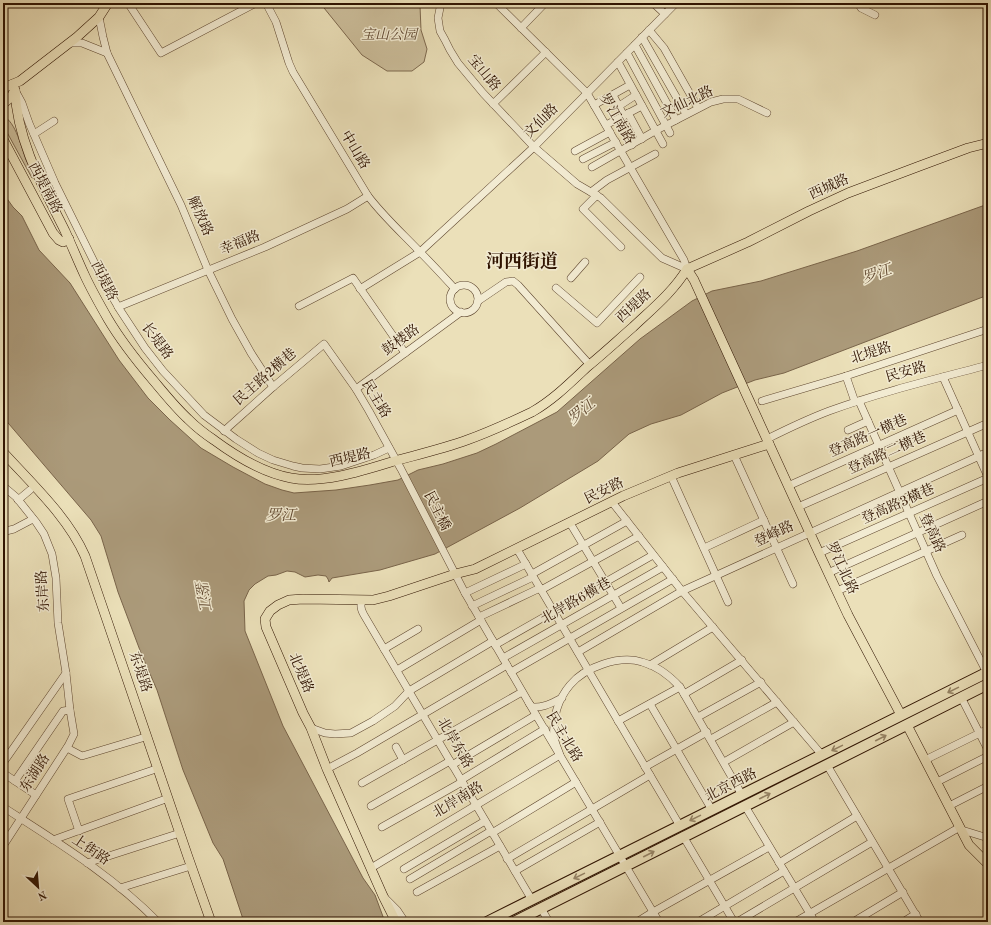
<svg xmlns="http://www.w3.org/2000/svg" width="991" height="925" font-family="'Old Standard TT','Noto Serif SC',serif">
	<rect width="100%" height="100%" fill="#ebe0b9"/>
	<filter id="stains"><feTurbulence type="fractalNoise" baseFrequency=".005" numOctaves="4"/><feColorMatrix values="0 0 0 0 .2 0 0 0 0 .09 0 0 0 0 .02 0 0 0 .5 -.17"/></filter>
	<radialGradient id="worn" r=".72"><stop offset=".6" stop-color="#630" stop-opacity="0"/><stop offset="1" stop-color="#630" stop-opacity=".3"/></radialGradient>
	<!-- green -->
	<g fill="#cbbd9a" stroke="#7d684e">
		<path d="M320,3H421L420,6L421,30L427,49L424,62L412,71H387L362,55Z"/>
		<path d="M3,116C16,122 21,147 26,160C29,166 32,171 34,177L32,178L3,125Z"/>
	</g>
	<!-- water -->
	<path fill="#ab9a7a" stroke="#79644a" d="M3,193L13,207L22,216L39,250L70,283L119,360L148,398L170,420L201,448L233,467L265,484L282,490L294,493L336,490L370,485L398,480L418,470L443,464L477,453L496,444L557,412L640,339L692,301L712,291L761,281L857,251L988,204V295L784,373L755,380L722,393L681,415L651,424L629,434L598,461L520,508L435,554L380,570L332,578L329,582L328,579L326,576L318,575L305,577L295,572L287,571L276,575L268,576L255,584L249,590L244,601L245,631L283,726L363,878L375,895L385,922H244L223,859L213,843L183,770L157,690L141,653L118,592L101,536L91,520L3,417Z"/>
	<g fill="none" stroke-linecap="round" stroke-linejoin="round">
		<defs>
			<g id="minor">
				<path d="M128,3L161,53L256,3"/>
				<path d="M266,3L276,22L289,63L293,72L368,196C384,217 403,234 421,253C432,264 444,277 455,289"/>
				<path d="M441,3L438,18L440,31L445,40L450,50L458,63L483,93L534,147L577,184L601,198L662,258L687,269"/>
				<path d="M496,3L587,93L684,260L687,269"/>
				<path d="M653,3L665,14"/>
				<path d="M858,3L861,8L875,15"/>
				<path d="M99,17L103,37L107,53L181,205L208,270L232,319L251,353L273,387"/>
				<path d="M521,28L545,3"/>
				<path d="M649,30L664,48L698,108"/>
				<path d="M642,37L686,114"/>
				<path d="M70,43H82L107,53"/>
				<path d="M635,45L676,120"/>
				<path d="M627,53L670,133"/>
				<path d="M618,62L663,144"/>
				<path d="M16,92L22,103L29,123L55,183L106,286L120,310L145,348L163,371L204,415L236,439L258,453L273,460L293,466L302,468L320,469L341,466L374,455L389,448"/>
				<path d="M613,95L624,116"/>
				<path d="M493,104L546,52"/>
				<path d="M594,105L630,85"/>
				<path d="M619,106L636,95"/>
				<path d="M628,113L642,139"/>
				<path d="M618,119L632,145"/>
				<path d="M606,125L642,106"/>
				<path d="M34,134L54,121"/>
				<path d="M575,151L610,132"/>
				<path d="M583,159L616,142"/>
				<path d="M592,167L655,131L711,102L723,99H738L767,113"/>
				<path d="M591,192L607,180L655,154"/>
				<path d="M597,195L583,209L621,247"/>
				<path d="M571,278L585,262"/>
				<circle cx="464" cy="299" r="14"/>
				<path d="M556,288L597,323L640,277"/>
				<path d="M360,289L420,252L534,147L676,3"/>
				<path d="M478,301L506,282L513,281L518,285L590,365"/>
				<path d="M299,306L353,278L405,353"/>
				<path d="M118,307L265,247L347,209L368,196"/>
				<path d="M846,376L855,402"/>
				<path d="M943,377L988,477"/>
				<path d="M356,389L461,312"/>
				<path d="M762,401L846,376L988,329"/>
				<path d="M859,401L937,576L987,673"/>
				<path d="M848,430L868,421"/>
				<path d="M224,431L273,387L324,344L356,389L369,411L401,469L465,593L536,715L659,922"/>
				<path d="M767,439C787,429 808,419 829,411C881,392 935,379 988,365"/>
				<path d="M734,455L793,584"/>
				<path d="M671,476L728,602"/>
				<path d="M3,486L16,497L36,522L44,534L52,554L56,578L58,623L66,673L70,710L74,734L68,746L3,846"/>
				<path d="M788,486L958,410"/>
				<path d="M18,500L30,490"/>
				<path d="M612,502L682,591L822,755"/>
				<path d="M798,507L988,423"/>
				<path d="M570,523L621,608"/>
				<path d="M6,531L14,529L33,519"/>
				<path d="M704,548L764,520"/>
				<path d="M517,549L680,826"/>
				<path d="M819,553L988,478"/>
				<path d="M828,573L988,501"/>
				<path d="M532,574L627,521"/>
				<path d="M541,590L639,536"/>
				<path d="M837,591L962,535"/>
				<path d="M465,593L526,564"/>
				<path d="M363,600C359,605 361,610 364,615L532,900"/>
				<path d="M472,606L533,577"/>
				<path d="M479,617L540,588"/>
				<path d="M495,645L653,555"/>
				<path d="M384,649L418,629"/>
				<path d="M578,652L682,591L988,452"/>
				<path d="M503,658L663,567"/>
				<path d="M650,665L713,627"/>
				<path d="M397,670L481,620"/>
				<path d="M511,672L673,579"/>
				<path d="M684,694L742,660"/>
				<path d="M961,697L988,750"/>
				<path d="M529,703L532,707C544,708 551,703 562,698"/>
				<path d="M650,704L712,810"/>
				<path d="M698,717L761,682"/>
				<path d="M618,721L680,687"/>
				<path d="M311,728L325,733L335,734L351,733L373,721L395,706L409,691L493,641"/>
				<path d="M711,739L777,702"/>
				<path d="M396,747L403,760"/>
				<path d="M67,748L82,756L142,738"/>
				<path d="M925,760L988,729"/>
				<path d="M724,762L794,722"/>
				<path d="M3,763L66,673"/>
				<path d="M452,765L536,715"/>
				<path d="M827,765L920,922"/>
				<path d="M645,767L707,732"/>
				<path d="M327,769L357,753L507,665"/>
				<path d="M3,773L36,795"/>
				<path d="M461,780L545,729"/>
				<path d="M15,781L63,711L70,710"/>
				<path d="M937,782L988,756"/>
				<path d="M362,783L522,692"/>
				<path d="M371,806L450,761"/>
				<path d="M745,806L815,922"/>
				<path d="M949,806L988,786"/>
				<path d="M3,807C57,842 113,876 158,922"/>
				<path d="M382,827L462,782"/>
				<path d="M962,830L988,838"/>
				<path d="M79,831L68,799L153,770"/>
				<path d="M492,833L576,782"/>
				<path d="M683,836L734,922"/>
				<path d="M53,840L163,800"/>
				<path d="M507,859L650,775"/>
				<path d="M87,863L180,833"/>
				<path d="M779,863L857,816"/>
				<path d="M371,868L560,755C558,749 555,743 554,737C552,719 558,699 570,685C585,667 619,655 642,662C657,666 670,676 680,687L742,795"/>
				<path d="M404,869L485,821"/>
				<path d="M515,871L600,822"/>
				<path d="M410,879L491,831"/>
				<path d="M120,888L191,866"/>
				<path d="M417,892L500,846"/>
				<path d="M386,899L397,910L405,922"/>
				<path d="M541,908L549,922"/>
				<path d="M637,922L653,912L769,847"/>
				<path d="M698,922L784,871"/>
				<path d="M737,922L872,842"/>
				<path d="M795,922L960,827"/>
				<path d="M853,922L903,892"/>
				<path d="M903,922L916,914"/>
			</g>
			<g id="major">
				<path d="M3,88L20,81L77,37L99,17L108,3"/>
				<path d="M15,90C17,141 43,187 65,231C72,246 78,261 85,276C92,291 100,305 108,319C121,341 136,360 153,380C164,393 175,407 188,419C196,427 205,434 214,440C237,457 263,473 291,478C321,484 362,471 391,462C416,455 442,449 467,440C489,432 511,422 532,412C553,400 570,383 587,367C603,354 618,340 633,327C652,309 673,292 687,269"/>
				<path d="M3,104L11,97L15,90"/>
				<path d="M3,139L53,233L59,240L63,242L69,239"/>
				<path d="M687,269L694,280L819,553L848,615L901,715"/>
				<path d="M687,269L748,242L809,211L848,193L917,167L968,148L988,143"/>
				<path d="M3,452C32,484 68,517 85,556L188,857L211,922"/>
				<path d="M907,725L969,845L988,864"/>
				<path d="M396,922L383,896L327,769L311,728L303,713L266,627L265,619L270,611L278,605L289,600L303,599L373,600L389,596L455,574L475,569L623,496L678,473L769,444"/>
			</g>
			<g id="highway">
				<path d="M487,922L988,672"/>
				<path d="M514,922L988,684"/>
			</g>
		</defs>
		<!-- minor casing -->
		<use href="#minor" stroke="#5e462f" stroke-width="8"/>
		<!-- major casing -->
		<use href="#major" stroke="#2f1301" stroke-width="10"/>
		<!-- highway casing -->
		<use href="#highway" stroke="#2f1301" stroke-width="12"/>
		<!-- minor -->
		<use href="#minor" stroke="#f2ebd2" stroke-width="7"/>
		<!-- major -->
		<use href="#major" stroke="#ebe0b9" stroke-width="9"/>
		<!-- highway -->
		<use href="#highway" stroke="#ebe0b9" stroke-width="10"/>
	</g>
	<!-- one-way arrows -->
	<defs><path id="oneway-shaft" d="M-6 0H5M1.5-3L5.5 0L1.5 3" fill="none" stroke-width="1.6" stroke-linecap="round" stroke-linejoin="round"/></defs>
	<g stroke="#968466">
		<use href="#oneway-shaft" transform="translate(953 690) rotate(154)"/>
		<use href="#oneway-shaft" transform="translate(881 738) rotate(-27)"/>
		<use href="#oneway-shaft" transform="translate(837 748) rotate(154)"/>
		<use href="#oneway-shaft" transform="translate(765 796) rotate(-27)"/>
		<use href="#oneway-shaft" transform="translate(695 818) rotate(154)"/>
		<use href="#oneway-shaft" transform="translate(649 854) rotate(-27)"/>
		<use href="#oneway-shaft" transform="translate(579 876) rotate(154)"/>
	</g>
	<g text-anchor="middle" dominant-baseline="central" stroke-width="3" stroke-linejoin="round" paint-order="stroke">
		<!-- park labels -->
		<g font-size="14" font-style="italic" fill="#5e462f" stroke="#f2ebd2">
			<text x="389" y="35">宝山公园</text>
		</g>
		<!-- street labels -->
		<g font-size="14" fill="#2f1301" stroke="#f2ebd2">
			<text transform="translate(484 73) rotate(50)">宝山路</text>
			<text transform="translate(687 102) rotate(-25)">文仙北路</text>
			<text transform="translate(617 119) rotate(60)">罗江南路</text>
			<text transform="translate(541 121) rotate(-45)">文仙路</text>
			<text transform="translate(355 150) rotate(59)">中山路</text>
			<text transform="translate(829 187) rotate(-24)">西城路</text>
			<text transform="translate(45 188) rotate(62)">西堤南路</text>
			<text transform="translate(200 216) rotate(66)">解放路</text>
			<text transform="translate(240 243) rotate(-22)">幸福路</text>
			<text transform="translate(104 281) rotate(63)">西堤路</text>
			<text transform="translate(634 306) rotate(-43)">西堤路</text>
			<text transform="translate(401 340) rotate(-36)">鼓楼路</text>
			<text transform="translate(157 341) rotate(53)">长堤路</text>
			<text transform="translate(871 353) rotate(-18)">北堤路</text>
			<text transform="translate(906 372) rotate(-16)">民安路</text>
			<text transform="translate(265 377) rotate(-41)">民主路2横巷</text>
			<text transform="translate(376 399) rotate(59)">民主路</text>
			<text transform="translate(868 436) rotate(-24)">登高路一横巷</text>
			<text transform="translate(887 453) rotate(-24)">登高路二横巷</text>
			<text transform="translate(350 458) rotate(-13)">西堤路</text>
			<text transform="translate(604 491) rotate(-26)">民安路</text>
			<text transform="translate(898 504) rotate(-24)">登高路3橫巷</text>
			<text transform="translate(437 511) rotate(63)">民主橋</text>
			<text transform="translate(932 533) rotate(65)">登高路</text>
			<text transform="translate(774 534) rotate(-25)">登峰路</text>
			<text transform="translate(842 568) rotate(65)">罗江北路</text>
			<text transform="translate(43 591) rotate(-94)">东岸路</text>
			<text transform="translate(576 601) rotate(-30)">北岸路6橫巷</text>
			<text transform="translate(140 672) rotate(71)">东堤路</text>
			<text transform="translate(301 673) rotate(67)">北堤路</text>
			<text transform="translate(564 737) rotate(59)">民主北路</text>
			<text transform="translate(455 743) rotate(60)">北岸东路</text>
			<text transform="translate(35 773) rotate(-57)">东湖路</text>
			<text transform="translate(731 785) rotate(-27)">北京西路</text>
			<text transform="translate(458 800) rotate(-31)">北岸南路</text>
			<text transform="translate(91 850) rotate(34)">上街路</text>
		</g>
		<!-- water labels -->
		<g font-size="15" font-style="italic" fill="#614931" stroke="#f2ebd2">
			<text transform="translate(877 275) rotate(-19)">罗江</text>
			<text transform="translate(582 412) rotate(-39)">罗江</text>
			<text x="281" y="516">罗江</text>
			<text transform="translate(201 595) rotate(80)">鉴江</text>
		</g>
		<!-- district labels -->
		<g font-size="18" font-weight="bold" fill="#2f1301" stroke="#f2ebd2">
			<text x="522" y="262">河西街道</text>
		</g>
	</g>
	<!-- margin -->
	<rect width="991" height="925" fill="none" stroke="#ebe0b9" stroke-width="16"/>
	<rect x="4" y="4" width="983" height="917" fill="none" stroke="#2f1301" stroke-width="2"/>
	<rect x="8" y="8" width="975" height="909" fill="none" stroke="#2f1301"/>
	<!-- north arrow -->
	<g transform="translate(38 887) rotate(154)" stroke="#f2ebd2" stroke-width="3" paint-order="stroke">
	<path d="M0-3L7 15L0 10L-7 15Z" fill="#2f1301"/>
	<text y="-6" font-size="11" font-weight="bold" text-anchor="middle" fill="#2f1301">N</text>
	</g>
	<rect width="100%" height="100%" filter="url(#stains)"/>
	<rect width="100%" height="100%" fill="url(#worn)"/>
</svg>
